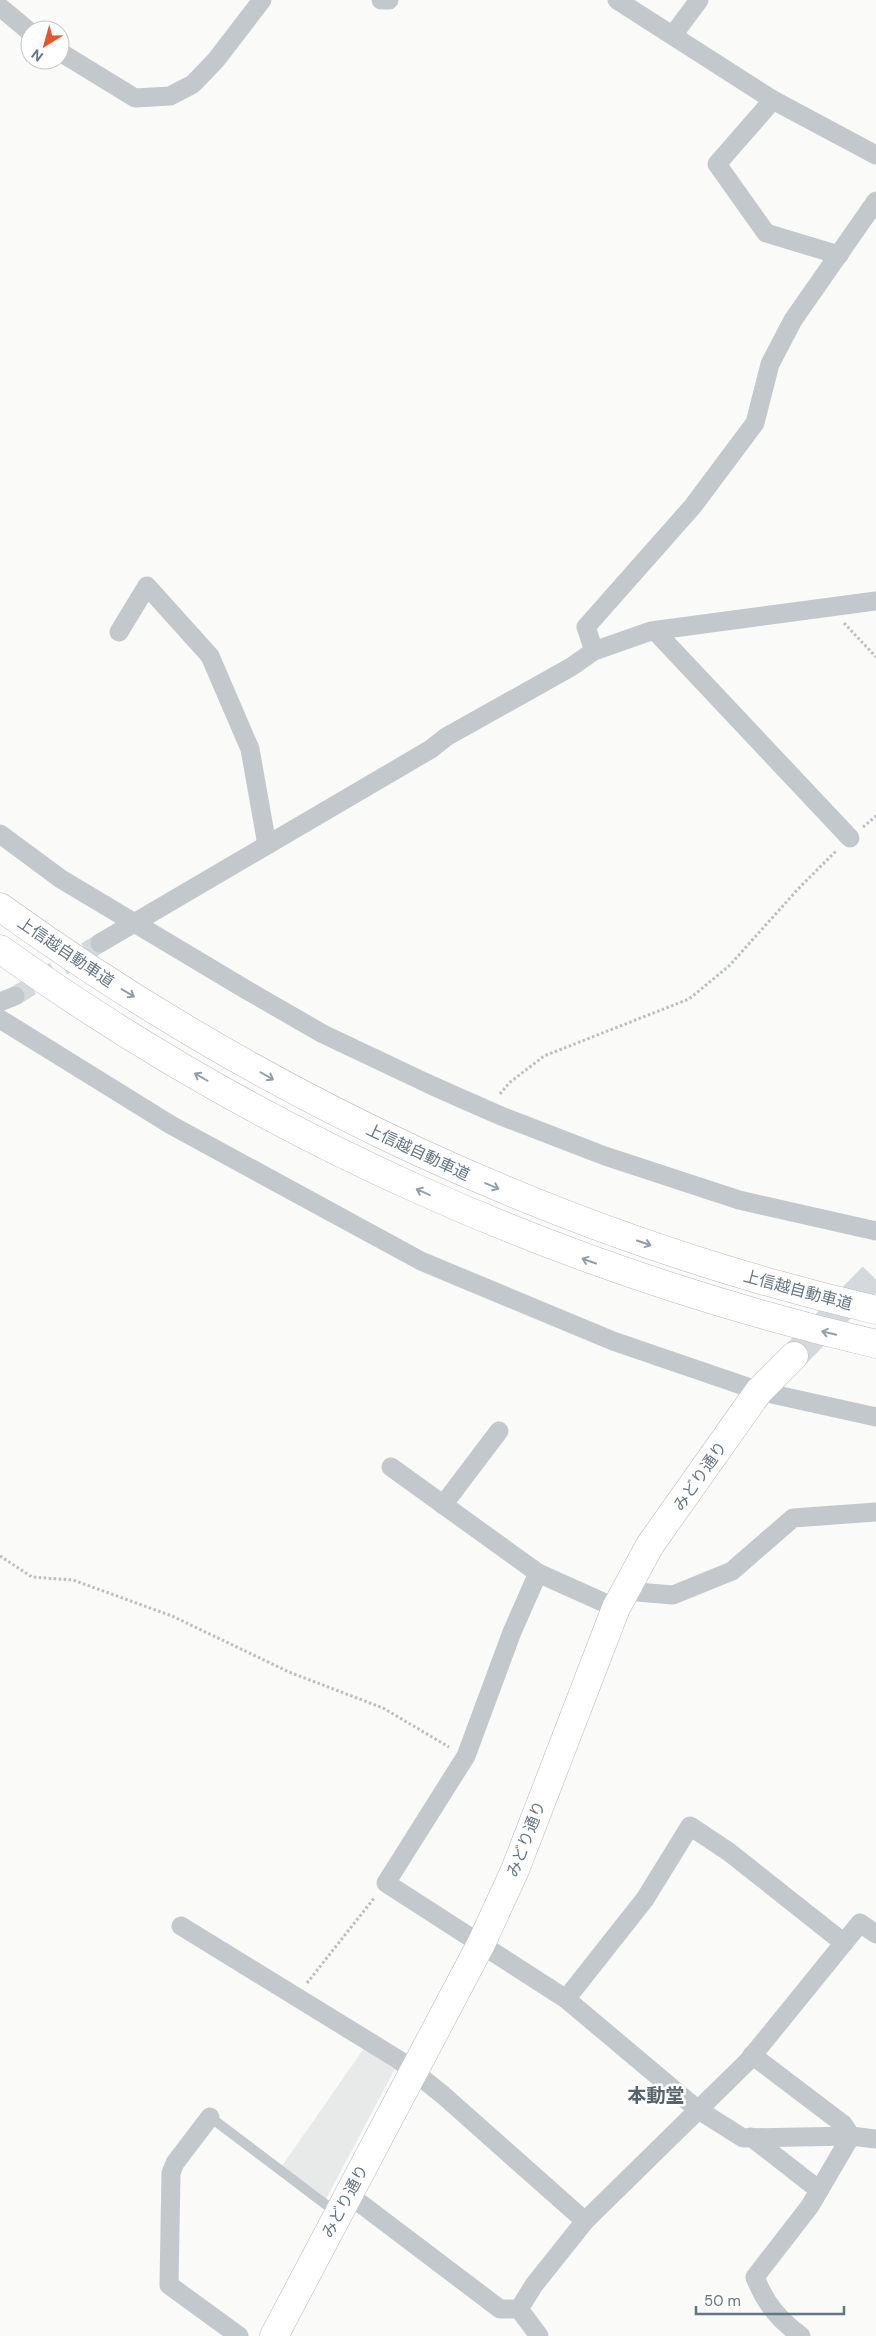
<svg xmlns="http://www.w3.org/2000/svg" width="876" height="2336" font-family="'DM Sans','Noto Sans JP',sans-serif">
	<rect width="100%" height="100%" fill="#fafaf8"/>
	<!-- built -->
	<path fill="#e8e9e9" d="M367,2044L397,2065L326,2199L282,2166Z"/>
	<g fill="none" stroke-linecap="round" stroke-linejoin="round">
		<!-- street-tunnel -->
		<path stroke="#d5d9db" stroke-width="19" stroke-dasharray="19 9" stroke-linecap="butt" d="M15,996L100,943"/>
		<!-- secondary-tunnel -->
		<path stroke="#d5d9db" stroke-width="28" stroke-dasharray="28 14" stroke-linecap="butt" d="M794,1356L876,1273"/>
		<defs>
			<path id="secondary" d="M274,2336L481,1944L515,1870L616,1608L650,1545L759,1391L794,1356"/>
			<g id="highway">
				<path d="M0,907C263,1096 560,1236 876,1310"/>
				<path d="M0,949C264,1138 561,1270 876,1344"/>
			</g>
		</defs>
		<!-- secondary casing -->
		<use href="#secondary" stroke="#b3babf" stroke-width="29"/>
		<!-- highway casing -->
		<use href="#highway" stroke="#b4b9bd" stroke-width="29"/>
		<!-- path -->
		<g stroke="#bbbfc2" stroke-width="3" stroke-dasharray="2.5 2.5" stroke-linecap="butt">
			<path d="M844,623L876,657"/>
			<path d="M863,827L876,816"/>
			<path d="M500,1094L509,1083L544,1056L689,999L729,966L798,889L836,851"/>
			<path d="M0,1556L32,1577L73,1580L172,1616L289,1672L383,1708L449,1747"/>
			<path d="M307,1983L375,1897"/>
		</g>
		<!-- lane -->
		<path stroke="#c3c8cc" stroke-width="10" d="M210,2117L337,2213"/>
		<!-- street -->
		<g stroke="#c3c8cc" stroke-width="19">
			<path d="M381,0H389"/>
			<path d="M617,0L773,100L876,155"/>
			<path d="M0,7L30,32"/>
			<path d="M673,35L699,0"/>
			<path d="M60,52L135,98L170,96L193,84L216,60L262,0"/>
			<path d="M773,100L717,164L766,233L839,255"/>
			<path d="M655,631L850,838"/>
			<path d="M119,632L147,586L210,656L250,749L267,845"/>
			<path d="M594,651L586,627L693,506L755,423L770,364L793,320L876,201"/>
			<path d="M0,834L61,879L245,989L323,1034L433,1086L501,1116L605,1156L739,1200L876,1231"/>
			<path d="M100,943L431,749L446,737L571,667L594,651L651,631L876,601"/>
			<path d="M0,1002L15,996"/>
			<path d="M0,1019L171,1125L421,1261L613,1341L759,1391L876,1417"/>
			<path d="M391,1467L538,1573"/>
			<path d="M443,1505L499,1431"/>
			<path d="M625,1591L673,1595L732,1571L793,1518L876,1512"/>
			<path d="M616,1608L538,1573L512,1632L466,1756L386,1883L566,1999L697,2109L743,2138L851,2136L876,2139"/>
			<path d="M181,1926L399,2060L443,2095L585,2221"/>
			<path d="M566,1999L645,1899L690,1826L729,1852L844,1943"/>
			<path d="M752,2055L843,2124L851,2136L810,2206L755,2277C765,2303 779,2320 801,2336"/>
			<path d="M210,2117L175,2163L171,2173L169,2285L239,2336"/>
			<path d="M751,2137L819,2190"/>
			<path d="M348,2194L500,2309H519"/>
			<path d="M539,2336L519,2309L534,2285L585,2221L748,2061L860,1923L876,1934"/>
		</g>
		<!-- secondary -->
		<use href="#secondary" stroke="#fff" stroke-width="28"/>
		<!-- highway -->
		<use href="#highway" stroke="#fff" stroke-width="28"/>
	</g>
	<!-- one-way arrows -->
	<defs><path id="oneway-shaft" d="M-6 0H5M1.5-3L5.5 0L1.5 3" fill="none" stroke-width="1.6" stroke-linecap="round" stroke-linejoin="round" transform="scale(1.25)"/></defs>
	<g stroke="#939fa8">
		<use href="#oneway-shaft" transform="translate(128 993) rotate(31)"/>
		<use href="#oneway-shaft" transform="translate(267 1076) rotate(30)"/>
		<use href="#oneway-shaft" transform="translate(201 1077) rotate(-150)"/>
		<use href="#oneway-shaft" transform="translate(492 1186) rotate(23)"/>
		<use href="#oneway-shaft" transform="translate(423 1192) rotate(-156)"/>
		<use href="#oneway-shaft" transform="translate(644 1243) rotate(19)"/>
		<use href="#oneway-shaft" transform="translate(589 1261) rotate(-161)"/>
		<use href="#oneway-shaft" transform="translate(829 1333) rotate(-167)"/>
	</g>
	<g text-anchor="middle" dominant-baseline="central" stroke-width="5" stroke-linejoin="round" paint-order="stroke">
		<!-- street labels -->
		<g font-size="16" fill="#657683" stroke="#fff">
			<text transform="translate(66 952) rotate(34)">上信越自動車道</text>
			<text transform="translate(418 1152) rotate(25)">上信越自動車道</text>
			<text transform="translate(798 1290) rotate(15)">上信越自動車道</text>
			<text transform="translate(700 1476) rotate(-55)">みどり通り</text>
			<text transform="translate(526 1839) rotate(-69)">みどり通り</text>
			<text transform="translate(345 2201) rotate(-62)">みどり通り</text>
		</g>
		<!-- quarter labels -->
		<g font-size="19" font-weight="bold" fill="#57646e" stroke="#fff">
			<text x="656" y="2095">本動堂</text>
		</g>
	</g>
	<!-- north arrow -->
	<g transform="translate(45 45) rotate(217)"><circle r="24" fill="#ffffff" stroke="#c1c8cd"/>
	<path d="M0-4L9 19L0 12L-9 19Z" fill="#e4572e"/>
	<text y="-8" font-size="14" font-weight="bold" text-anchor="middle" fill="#657683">N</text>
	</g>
	<!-- scale -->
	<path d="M696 2306v8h148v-8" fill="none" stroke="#657683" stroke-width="2.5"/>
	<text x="704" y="2306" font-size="15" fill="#657683" stroke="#ffffff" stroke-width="4" paint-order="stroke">50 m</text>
</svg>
